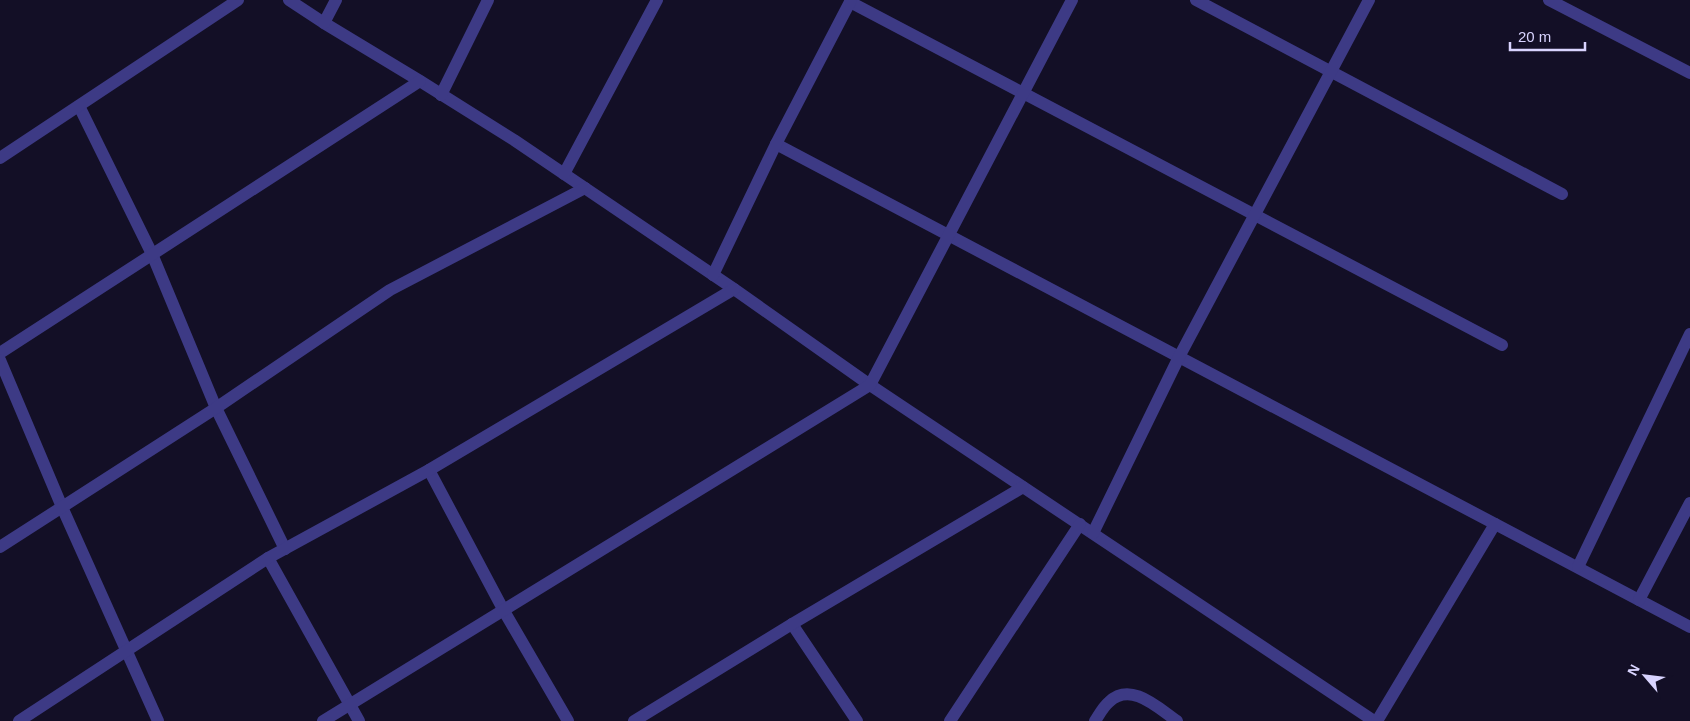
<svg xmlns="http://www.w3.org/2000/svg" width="1690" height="721" font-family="Helvetica,sans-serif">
	<rect width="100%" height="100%" fill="#130f26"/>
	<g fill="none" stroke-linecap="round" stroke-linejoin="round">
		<!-- minor -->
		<g stroke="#3d3a85" stroke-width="12">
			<path d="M289,0L324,23L420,81L514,140L734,289L870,385L1374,721"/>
			<path d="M1196,0L1562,194"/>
			<path d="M1549,0L1690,73"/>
			<path d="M850,2L1502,345"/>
			<path d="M324,23L336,0"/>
			<path d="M441,95L488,0"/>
			<path d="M79,106L152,254L216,408L285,549"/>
			<path d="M776,144L1690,627"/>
			<path d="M0,158L238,0"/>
			<path d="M564,174L657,0"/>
			<path d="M713,275L776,144L851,0"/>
			<path d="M0,353L420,81"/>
			<path d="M0,360L62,507L158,721"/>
			<path d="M429,470L504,611L568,721"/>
			<path d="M1093,533L1179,357L1369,0"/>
			<path d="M0,547L216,408L390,290L585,188"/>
			<path d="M268,558L359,721"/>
			<path d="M1578,567L1690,334"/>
			<path d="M1639,600L1690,503"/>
			<path d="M792,624L857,721"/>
			<path d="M19,721L268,558L429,470L734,289"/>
			<path d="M323,721L870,385L1072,0"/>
			<path d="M634,721L792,624L1023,487"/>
			<path d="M950,721L1080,524"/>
			<path d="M1095,721C1099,715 1103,707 1109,702C1131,681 1158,708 1177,721"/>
			<path d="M1377,721L1495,524"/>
		</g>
	</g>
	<!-- north arrow -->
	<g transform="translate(1645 676) rotate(298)" stroke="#130f26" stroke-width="4" paint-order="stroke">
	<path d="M0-4L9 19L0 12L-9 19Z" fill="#d9d4ff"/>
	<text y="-8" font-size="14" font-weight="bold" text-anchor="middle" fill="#d9d4ff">N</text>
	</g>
	<!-- scale -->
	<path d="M1510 42v8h75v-8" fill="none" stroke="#d9d4ff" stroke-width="2.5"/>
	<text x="1518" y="42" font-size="15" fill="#d9d4ff" stroke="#130f26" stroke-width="4" paint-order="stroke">20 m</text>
</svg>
